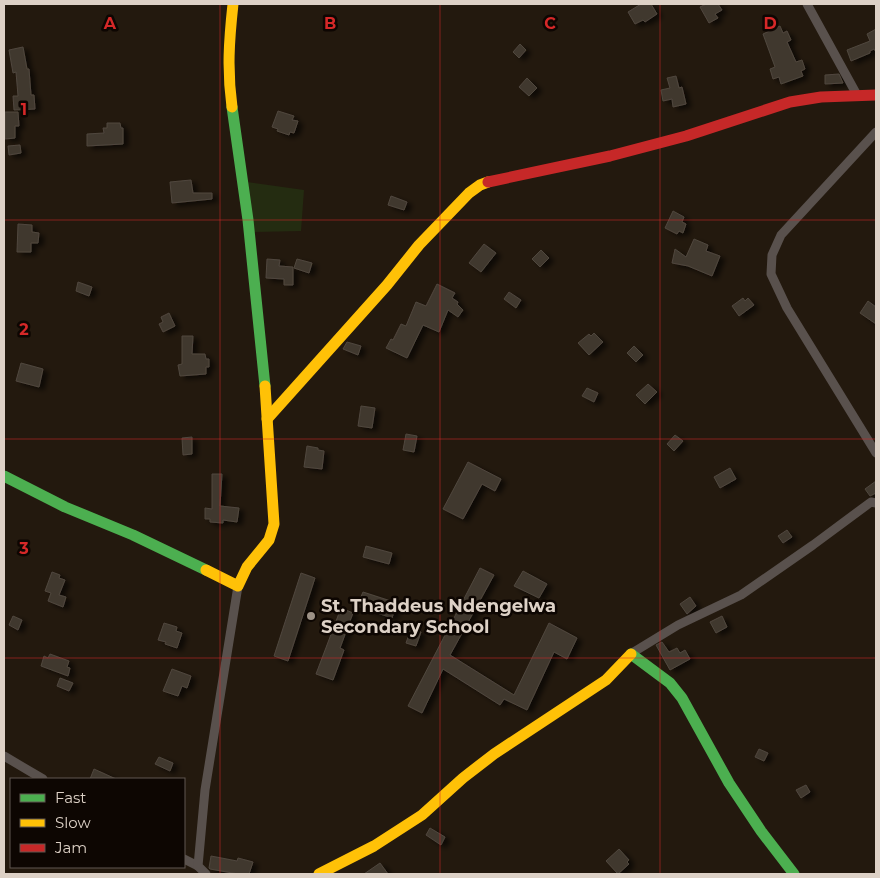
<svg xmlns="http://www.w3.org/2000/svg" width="880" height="878" font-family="Montserrat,sans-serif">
	<defs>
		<filter id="shadow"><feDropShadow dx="5" dy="3" stdDeviation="2.5" flood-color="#0009"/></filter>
	</defs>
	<rect width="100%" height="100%" fill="#23190e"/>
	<!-- green -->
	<path fill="#242c11" d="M247,182L304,190L301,231L254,232Z"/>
	<!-- building -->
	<g fill="#40392f" stroke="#50473e" filter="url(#shadow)">
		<path d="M641,4H651L657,14L645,22L643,20L635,24L628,12Z"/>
		<path d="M706,4H718L722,10L715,14L718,18L709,23L700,7Z"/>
		<path d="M780,26L783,33L787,31L791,40L787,42L796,62L802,60L805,69L801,71L803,76L781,84L779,77L773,79L770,69L775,67L763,34Z"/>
		<path d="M876,29V52L874,49L870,51V53L851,61L847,50L870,41L867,34Z"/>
		<path d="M520,44L526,50L519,58L513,52Z"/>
		<path d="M23,47L27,69H29L31,95H34L35,109L14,110L13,96H18L16,72L13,73L9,50Z"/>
		<path d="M839,74L843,83L825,84V75Z"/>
		<path d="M676,76L679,88L682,87L686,104L673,107L672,99L663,101L661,90L670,88L667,78Z"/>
		<path d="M527,78L537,88L529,96L519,87Z"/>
		<path d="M278,111L294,116L292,120L298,121L294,133L290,132L289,135L277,131L278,129L272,127Z"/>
		<path d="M5,112H18L19,126H15V138L5,139Z"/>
		<path d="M107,123H120L121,128H123V144L87,146V134L104,133L103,128H107Z"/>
		<path d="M20,145L21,153L9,155L8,146Z"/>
		<path d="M191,180L193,193H212V199L172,203L170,182Z"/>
		<path d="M391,196L407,202L404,210L388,205Z"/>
		<path d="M673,211L684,217L682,222L686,224L683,233L679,231L677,234L665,228Z"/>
		<path d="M18,224L32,225V232L39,233L38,243H31V252H17Z"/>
		<path d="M694,239L708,245L706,251L720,256L712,276L688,266L672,263L675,249L686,257Z"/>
		<path d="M484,244L496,253L481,272L469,263Z"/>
		<path d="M541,250L549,258L540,267L532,259Z"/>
		<path d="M267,259L280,260L279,266L293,267V285H284V279L266,278Z"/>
		<path d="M297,259L312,263L309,273L294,268Z"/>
		<path d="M78,282L92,287L89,296L76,291Z"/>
		<path d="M437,284L455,293L452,298L458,302L457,304L463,310L458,317L448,310L439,332L423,325L407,358L386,348L391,339L393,340L401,324L406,326L416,302L426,306Z"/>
		<path d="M509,292L521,300L516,308L504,299Z"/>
		<path d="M743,298L745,301L748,298L754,305L739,316L732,306Z"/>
		<path d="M868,301L876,307V324L860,313Z"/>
		<path d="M169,313L175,326L163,332L159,324L163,322L161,317Z"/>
		<path d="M594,333L603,342L589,355L578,343L589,334L591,336Z"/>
		<path d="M182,336H193L192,354H205L206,359H209V367H206V374L180,376L178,365L182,364Z"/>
		<path d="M347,342L361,346L358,355L343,349Z"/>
		<path d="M634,346L643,355L636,362L627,353Z"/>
		<path d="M21,363L43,369L39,387L16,381Z"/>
		<path d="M648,384L657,392L645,404L636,395Z"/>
		<path d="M587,388L598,393L594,402L582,396Z"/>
		<path d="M361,406L375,408L372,428L358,426Z"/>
		<path d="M406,434L417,436L414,452L403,450Z"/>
		<path d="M675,435L683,441L674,451L667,444Z"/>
		<path d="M192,437V454L183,455L182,438Z"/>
		<path d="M307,446L318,448V450L324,451L322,469L304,467Z"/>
		<path d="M468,462L501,479L495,491L482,484L463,519L443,509Z"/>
		<path d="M730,468L736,479L720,488L714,477Z"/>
		<path d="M212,474H222L220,506L239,508L237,522L223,520V523L210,522V519H205V508L212,509Z"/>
		<path d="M876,481V493L870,496L865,489Z"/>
		<path d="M787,530L792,537L783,543L778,536Z"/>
		<path d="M366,546L392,553L389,564L363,557Z"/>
		<path d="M480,568L494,575L450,655L514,695L549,623L577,638L567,659L554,652L527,710L504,699L500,705L443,669L422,713L408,706Z"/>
		<path d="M523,571L547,584L539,598L514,586Z"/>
		<path d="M52,572L60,575L59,578L65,580L59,595L66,597L63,607L48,601L51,593L45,591Z"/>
		<path d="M301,573L315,578L288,661L274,656Z"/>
		<path d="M363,592L397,603L392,618L357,606Z"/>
		<path d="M690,597L696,606L687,614L680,604Z"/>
		<path d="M341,608L353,613L340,648L344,650L333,680L316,674Z"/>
		<path d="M13,616L22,620L18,630L9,625Z"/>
		<path d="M722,616L727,627L716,633L710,622Z"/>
		<path d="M164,623L177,627L176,631L182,633L177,648L165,644L166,642L158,640Z"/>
		<path d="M411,629L421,632L416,646L406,643Z"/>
		<path d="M662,642L669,652L677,648L680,653L685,650L690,659L670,670L656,645Z"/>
		<path d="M50,654L69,661L67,667L70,668L68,676L41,666L44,656L48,658Z"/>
		<path d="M172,669L191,676L187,688L182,686L178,696L163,691Z"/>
		<path d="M60,678L73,683L69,691L57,686Z"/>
		<path d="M759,749L768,753L764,761L755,757Z"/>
		<path d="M159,757L173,763L170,771L155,764Z"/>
		<path d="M94,769L116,779H90Z"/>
		<path d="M806,785L810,792L801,798L796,790Z"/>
		<path d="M430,828L445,837L441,845L426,835Z"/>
		<path d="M619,849L629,860L627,862L629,864L618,874L606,861Z"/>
		<path d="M211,856L237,861L238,858L253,862L249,874H238L210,869L209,868Z"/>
		<path d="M380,863L388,874H364Z"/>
	</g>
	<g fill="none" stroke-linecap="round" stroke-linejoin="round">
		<!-- street -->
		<g stroke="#59514d" stroke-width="9">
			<path d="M807,4L857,95"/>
			<path d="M876,132L781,235L772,255L771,274L787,308L876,453"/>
			<path d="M632,653L678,625L741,595L813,545L871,502L876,503"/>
			<path d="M4,756L43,779"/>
			<path d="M184,859L198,866"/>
			<path d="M206,874L198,866L205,790L238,586"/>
		</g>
		<!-- fast -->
		<g stroke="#4caf50" stroke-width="11">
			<path d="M232,107L248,220L265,386"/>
			<path d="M4,476L65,507L133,535L206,570"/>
			<path d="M631,654L670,683L682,698L729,783L761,831L794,874"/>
		</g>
		<!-- slow -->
		<g stroke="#ffc107" stroke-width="11">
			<path d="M232,107C227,70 229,41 233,4"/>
			<path d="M267,419L387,285L419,245L469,193L480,185L488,182"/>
			<path d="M206,570L238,586L247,567L269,540L274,524L265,386"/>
			<path d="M319,874L374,846L422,815L463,778L494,754L606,680L631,654"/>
		</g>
		<!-- jam -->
		<path stroke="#c62828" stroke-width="11" d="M488,182L610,156L686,136L790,102L821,97L876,95"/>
	</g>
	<!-- grid -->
	<path fill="none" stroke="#d62828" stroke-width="1" stroke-opacity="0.55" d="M220,4V874M440,4V874M660,4V874M4,220H876M4,439H876M4,658H876"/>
	<!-- markers -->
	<circle fill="#9c9186" stroke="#0d0602" stroke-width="2" cx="311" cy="616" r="5"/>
	<g text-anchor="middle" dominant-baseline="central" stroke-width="5" stroke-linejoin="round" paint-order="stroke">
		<!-- poi labels -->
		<g font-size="18" font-weight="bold" fill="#ddd1c6" stroke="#0d0602" text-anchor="start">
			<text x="321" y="606">St. Thaddeus Ndengelwa<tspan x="321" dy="21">Secondary School</tspan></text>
		</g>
	</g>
	<g font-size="16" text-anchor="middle" font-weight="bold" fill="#d62828" stroke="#0d0602" stroke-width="5" stroke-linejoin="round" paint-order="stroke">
		<text x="110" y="29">A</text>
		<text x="330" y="29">B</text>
		<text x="550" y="29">C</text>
		<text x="770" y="29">D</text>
		<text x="24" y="115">1</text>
		<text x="24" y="335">2</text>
		<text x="24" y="554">3</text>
	</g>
	<!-- border -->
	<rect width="880" height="878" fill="none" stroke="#ddd1c6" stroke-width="10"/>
	<!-- legend -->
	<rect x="10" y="778" width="175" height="90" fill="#0d0602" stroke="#605750"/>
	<rect x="20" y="794" width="25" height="8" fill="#4caf50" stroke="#605750"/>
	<text x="55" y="803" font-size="15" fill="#ddd1c6">Fast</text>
	<rect x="20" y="819" width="25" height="8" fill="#ffc107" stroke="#605750"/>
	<text x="55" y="828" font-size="15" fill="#ddd1c6">Slow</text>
	<rect x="20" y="844" width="25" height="8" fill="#c62828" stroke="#605750"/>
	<text x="55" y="853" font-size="15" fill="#ddd1c6">Jam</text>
</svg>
